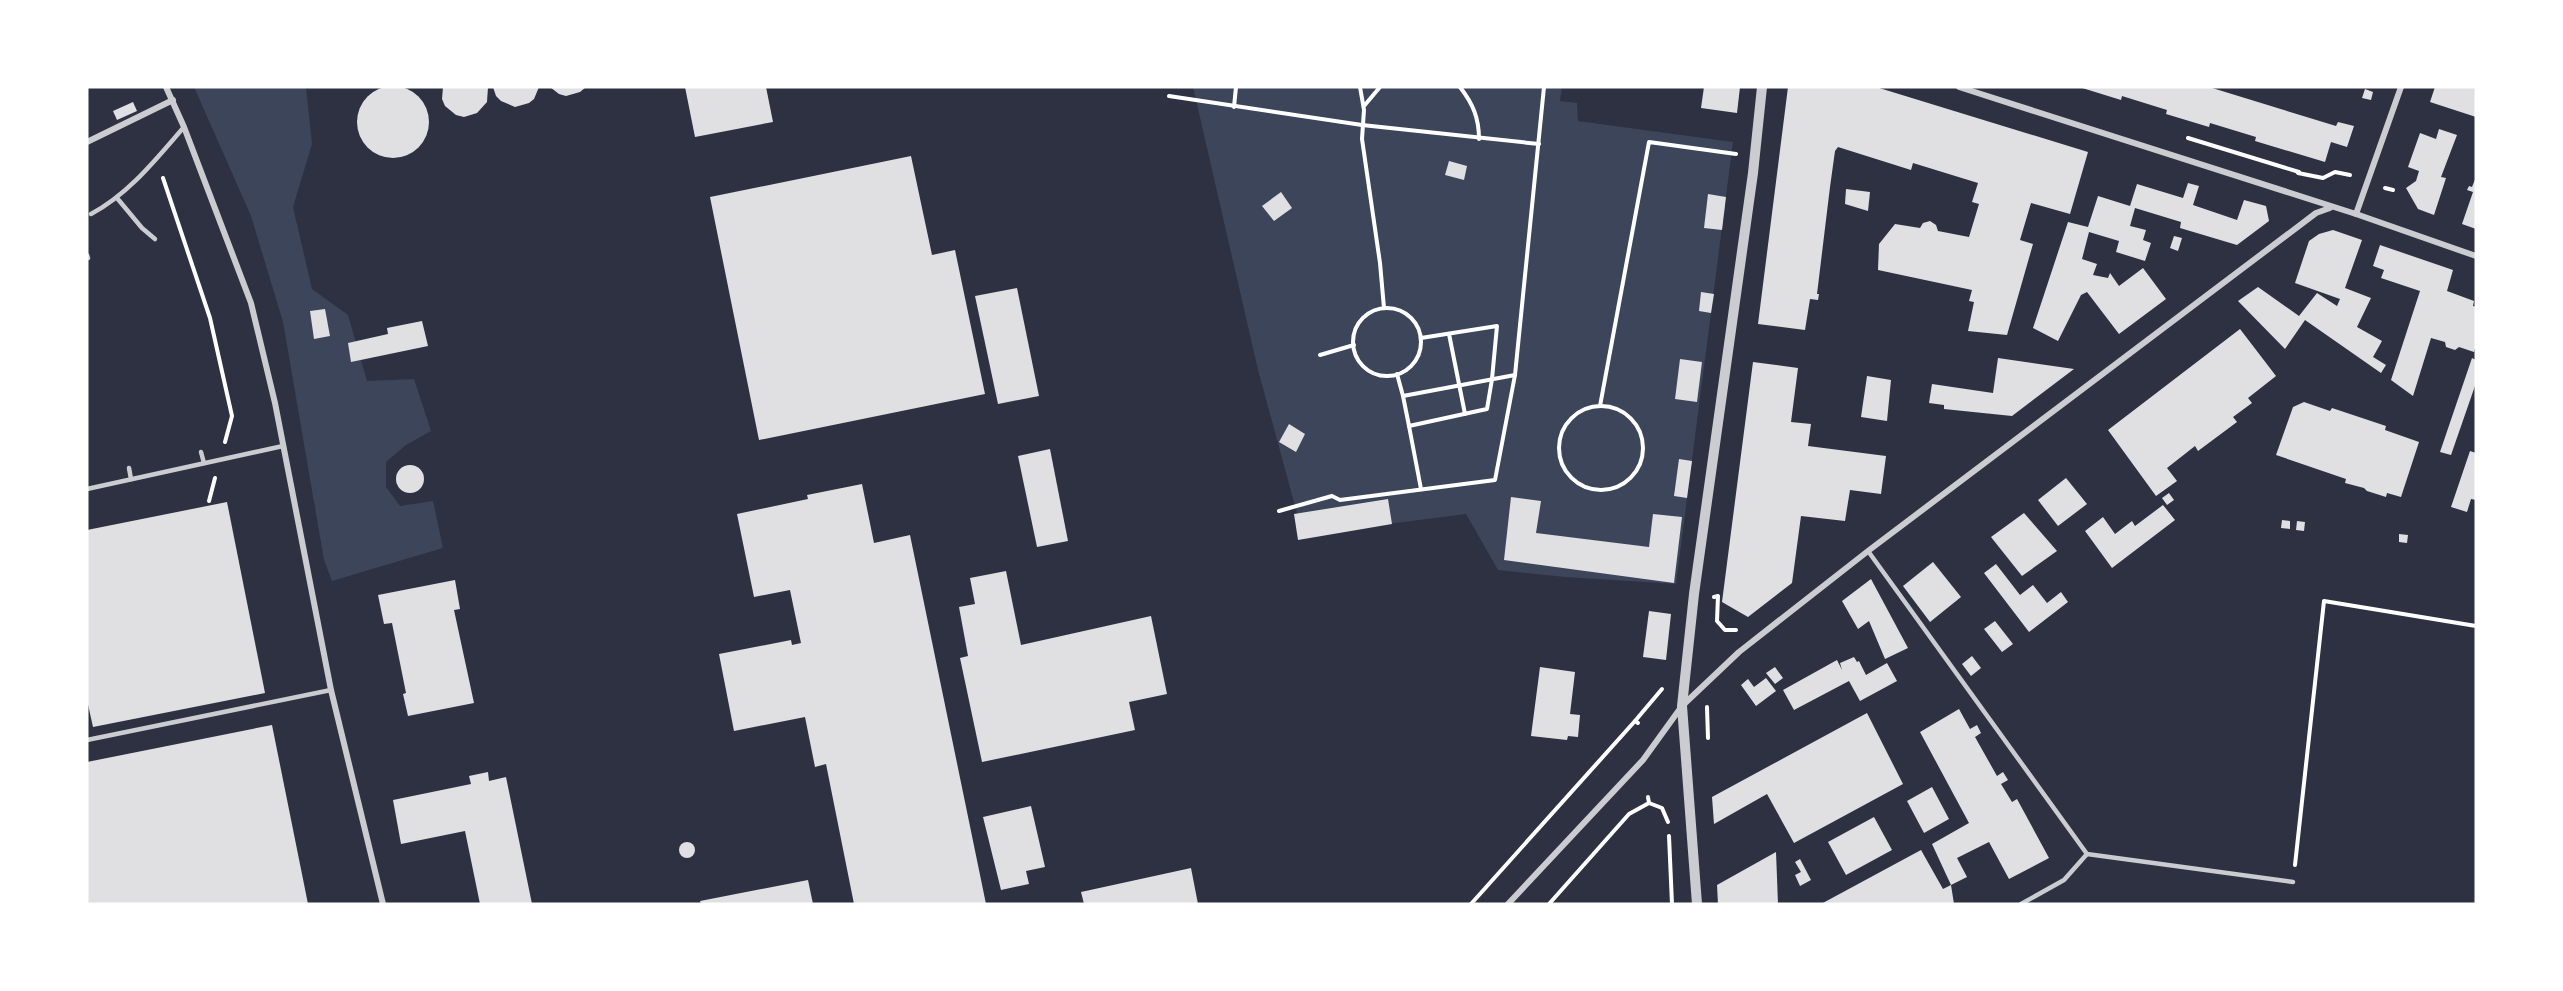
<svg xmlns="http://www.w3.org/2000/svg" width="2563" height="991" font-family="'Fira Sans',sans-serif">
	<rect width="100%" height="100%" fill="#2d3142"/>
	<!-- green -->
	<g fill="#3c4559">
		<path d="M194,87H306L312,144L293,207L312,289L348,315L367,381L414,379L431,431L406,445L386,462V487L400,506L433,501L443,548L332,581L324,560L283,322L251,216Z"/>
		<path d="M1193,87H1562L1560,101L1577,103L1578,121L1733,142L1676,584L1565,577L1498,570L1466,514L1303,535L1258,370Z"/>
	</g>
	<!-- building -->
	<g fill="#e0e0e3">
		<circle cx="393" cy="122" r="36"/>
		<path d="M443,87H488L487,102L477,113L464,117L456,115L445,106L442,99Z"/>
		<path d="M493,87H539L534,99L529,103L515,107L501,101L496,96Z"/>
		<path d="M550,87H586L580,92L566,96L559,94Z"/>
		<path d="M685,87H766L773,122L695,137Z"/>
		<path d="M1704,87H1740L1737,113L1701,108Z"/>
		<path d="M1788,87H1876L2088,152L2070,214L2031,203L2020,240L2033,244L2007,335L1968,331L1974,302L1969,301L1972,290L1878,270L1879,244L1895,224L1920,228L1923,223L1930,221L1936,225L1938,231L1969,237L1979,204L1972,202L1978,183L1913,163L1911,170L1838,147L1835,151L1830,187L1817,294H1819L1818,300L1810,299L1805,330L1758,324Z"/>
		<path d="M2079,87H2209L2336,126L2338,122L2354,126L2347,147L2331,142L2325,162L2255,141L2256,137L2210,123L2209,127L2166,114L2167,110L2122,96L2121,100Z"/>
		<path d="M2435,87H2476V117L2430,102Z"/>
		<path d="M2365,89L2373,92L2371,100L2362,98Z"/>
		<path d="M133,102L137,111L117,120L113,111Z"/>
		<path d="M2439,129L2457,135L2441,177L2446,178L2434,215L2418,209L2406,188L2416,181L2419,171L2408,167L2420,133L2436,139Z"/>
		<path d="M911,156L932,255L955,250L985,394L759,440L710,197Z"/>
		<path d="M1449,161L1467,166L1464,180L1445,175Z"/>
		<path d="M2476,177V229L2462,224L2473,192L2467,190L2469,186L2472,187Z"/>
		<path d="M2188,183L2199,186L2193,205L2237,220L2244,200L2266,206L2269,221L2237,245L2180,228L2181,222L2135,208L2130,226L2146,230L2143,240L2151,243L2145,261L2116,252L2119,241L2089,232L2082,259L2097,264L2093,275L2108,278L2110,273L2119,286L2143,268L2166,299L2119,334L2087,292L2081,295L2058,341L2033,328L2068,222L2088,227L2098,196L2130,206L2137,184L2183,198Z"/>
		<path d="M1846,189L1870,192L1868,211L1845,204Z"/>
		<path d="M1281,192L1292,208L1274,221L1262,206Z"/>
		<path d="M1708,194L1726,197L1722,230L1704,228Z"/>
		<path d="M2333,230L2362,240L2345,288L2371,298L2357,327L2382,341L2373,357L2386,365L2381,373L2305,320L2285,349L2238,301L2258,287L2299,316L2317,293L2337,306L2340,299L2295,283L2309,241L2319,234Z"/>
		<path d="M2174,236L2182,238L2178,251L2170,248Z"/>
		<path d="M2380,245L2453,270L2447,291L2474,301L2473,306L2476,307V345L2474,352L2459,347L2455,350L2446,347L2445,342L2431,338L2413,396L2391,380L2420,291L2381,278L2384,270L2373,266Z"/>
		<path d="M1017,288L1039,396L998,404L975,296Z"/>
		<path d="M1701,292L1714,294L1711,313L1699,311Z"/>
		<path d="M325,309L330,336L314,339L310,311Z"/>
		<path d="M422,321L428,346L351,362L348,343L388,334L387,328Z"/>
		<path d="M2240,329L2276,376L2248,398L2252,403L2233,417L2237,422L2198,451L2195,446L2167,468L2177,481L2156,496L2108,430Z"/>
		<path d="M1998,358L2074,369L2012,416L1944,409V405L1929,403L1932,384L1993,393Z"/>
		<path d="M2472,358L2476,360V383L2451,455L2440,452Z"/>
		<path d="M1680,359L1702,362L1697,402L1675,399Z"/>
		<path d="M1753,362L1798,368L1791,422L1811,424L1808,446L1886,456L1881,494L1850,490L1845,521L1801,516L1792,583L1748,617L1722,602Z"/>
		<path d="M1867,376L1891,380L1887,421L1861,417Z"/>
		<path d="M2304,402L2330,411L2332,408L2386,426L2385,430L2419,442L2401,497L2387,493L2386,497L2367,491L2364,488L2345,483L2346,479L2276,455L2293,407Z"/>
		<path d="M1289,424L1305,434L1296,452L1279,442Z"/>
		<path d="M1050,449L1068,541L1037,547L1018,456Z"/>
		<path d="M2470,451L2476,453V500L2471,499L2467,512L2451,507Z"/>
		<path d="M1679,459L1692,461L1687,498L1674,496Z"/>
		<circle cx="410" cy="479" r="14"/>
		<path d="M2066,478L2087,504L2058,526L2038,500Z"/>
		<path d="M862,484L874,543L910,535L986,904H854L826,764L815,767L805,717L734,731L719,654L791,640L792,645L801,643L790,590L754,597L737,514L808,499L807,495Z"/>
		<path d="M2169,493L2174,500L2167,505L2162,498Z"/>
		<path d="M1511,497L1541,501L1536,533L1649,547L1653,514L1682,517L1674,583L1504,560Z"/>
		<path d="M1388,499L1392,524L1298,540L1294,514Z"/>
		<path d="M227,502L265,693L93,727L87,700V530Z"/>
		<path d="M2163,505L2175,520L2112,568L2085,531L2103,517L2115,534L2132,521L2135,526Z"/>
		<path d="M2024,513L2057,551L2022,576L1991,537Z"/>
		<path d="M2282,520L2290,521V529L2281,528Z"/>
		<path d="M2297,521L2305,522L2304,531L2296,530Z"/>
		<path d="M2399,534L2408,535L2407,543L2399,542Z"/>
		<path d="M1933,562L1961,597L1930,622L1903,586Z"/>
		<path d="M1996,564L2020,595L2033,585L2047,603L2061,592L2068,602L2029,632L1984,573Z"/>
		<path d="M1006,571L1021,645L1151,616L1167,694L1129,702L1135,730L982,762L960,658L968,656L959,607L975,604L970,578Z"/>
		<path d="M1871,579L1908,648L1885,659L1869,621L1858,629L1842,601Z"/>
		<path d="M455,580L460,609L454,610L474,703L408,716L403,694L406,693L392,623L384,624L378,595Z"/>
		<path d="M1649,611L1671,614L1666,660L1643,657Z"/>
		<path d="M1995,621L2013,644L2002,652L1984,629Z"/>
		<path d="M1972,656L1981,668L1971,676L1962,664Z"/>
		<path d="M1854,657L1857,662L1859,661L1866,675L1887,663L1897,681L1860,701L1849,681L1794,710L1783,690L1837,660L1842,670L1840,663Z"/>
		<path d="M1540,667L1575,672L1570,714L1580,715L1578,737L1568,736L1567,740L1531,736Z"/>
		<path d="M1775,667L1783,678L1775,684L1766,673Z"/>
		<path d="M1766,678L1776,691L1756,706L1741,685L1748,679L1754,687Z"/>
		<path d="M1959,709L1970,729L1977,725L1981,733L1975,737L1997,776L2003,772L2008,780L2001,784L2012,802L2017,799L2049,858L2009,879L1989,842L1957,858L1967,877L1951,885L1932,844L1969,823L1920,732Z"/>
		<path d="M1867,713L1903,784L1794,843L1767,794L1714,824L1712,797Z"/>
		<path d="M272,725L308,904H87V762Z"/>
		<path d="M488,772L489,781L506,777L532,904H480L465,831L401,844L393,800L471,784L469,776Z"/>
		<path d="M1932,787L1949,819L1924,833L1907,801Z"/>
		<path d="M1031,806L1045,867L1026,871L1029,884L1001,890L983,817Z"/>
		<path d="M1874,817L1892,850L1846,875L1828,842Z"/>
		<circle cx="687" cy="850" r="8"/>
		<path d="M1921,850L1943,889L1951,885L1954,904H1821Z"/>
		<path d="M1776,852L1778,904H1718L1717,885Z"/>
		<path d="M1800,859L1811,880L1800,886L1795,875L1801,872L1795,862Z"/>
		<path d="M1191,868L1198,904H1084L1081,892Z"/>
		<path d="M808,880L813,904H701L700,901Z"/>
	</g>
	<g fill="none" stroke-linecap="round" stroke-linejoin="round">
		<!-- path -->
		<g stroke="#fff" stroke-width="4">
			<path d="M1360,87L1364,110L1362,139L1380,263L1384,308"/>
			<path d="M1460,87C1473,104 1479,118 1479,139"/>
			<path d="M1169,96L1362,125L1539,144"/>
			<path d="M1364,106L1380,87"/>
			<path d="M1234,107L1236,87"/>
			<path d="M2188,138L2299,172"/>
			<path d="M2298,173L2323,178L2335,172L2350,175"/>
			<path d="M163,178L210,318L232,416L225,442"/>
			<path d="M2385,188L2393,190"/>
			<circle cx="1387" cy="342" r="34"/>
			<path d="M1449,334L1465,414"/>
			<path d="M1320,355L1354,345"/>
			<path d="M1397,374L1403,396L1515,375"/>
			<path d="M1403,396L1409,426L1487,409L1492,379L1497,326L1421,338"/>
			<path d="M1600,406L1649,142L1736,154"/>
			<circle cx="1601" cy="448" r="42"/>
			<path d="M1409,426L1421,489"/>
			<path d="M209,501L215,478"/>
			<path d="M1279,511L1332,496L1340,500L1495,480L1515,375L1544,87"/>
			<path d="M1714,597L1718,596L1717,621L1725,630H1736"/>
			<path d="M1707,707L1708,738"/>
			<path d="M1638,723L1635,721L1662,689"/>
			<path d="M1648,797L1649,803L1662,808L1668,822"/>
			<path d="M1669,836L1672,904"/>
			<path d="M2295,865L2324,601L2476,626"/>
			<path d="M1471,904L1635,721"/>
			<path d="M1549,904L1629,814L1649,803"/>
		</g>
		<!-- service -->
		<g stroke="#caccd0" stroke-width="4.5">
			<path d="M117,198L142,228L155,239"/>
			<path d="M91,214C129,194 157,158 184,127"/>
			<path d="M87,255L88,258"/>
			<path d="M201,452L204,463"/>
			<path d="M129,468L131,479"/>
			<path d="M87,489L283,446"/>
			<path d="M1868,551L2087,854L2293,882"/>
			<path d="M87,740L331,690"/>
			<path d="M2021,904L2064,880L2087,854"/>
		</g>
		<!-- minor -->
		<g stroke="#caccd0" stroke-width="6">
			<path d="M166,87L184,127L251,303L275,403L331,690L383,904"/>
			<path d="M1959,87L2356,214L2476,256"/>
			<path d="M87,142L173,100"/>
			<path d="M2356,214L2401,87"/>
			<path d="M1508,904L1643,760L1682,706L1739,652L1868,551L2316,213L2330,208"/>
		</g>
		<!-- tertiary -->
		<path stroke="#caccd0" stroke-width="10" d="M1697,904L1682,706L1694,594L1753,173L1762,87"/>
	</g>
	<!-- border -->
	<rect width="2563" height="991" fill="none" stroke="#ffffff" stroke-width="177"/>
</svg>
